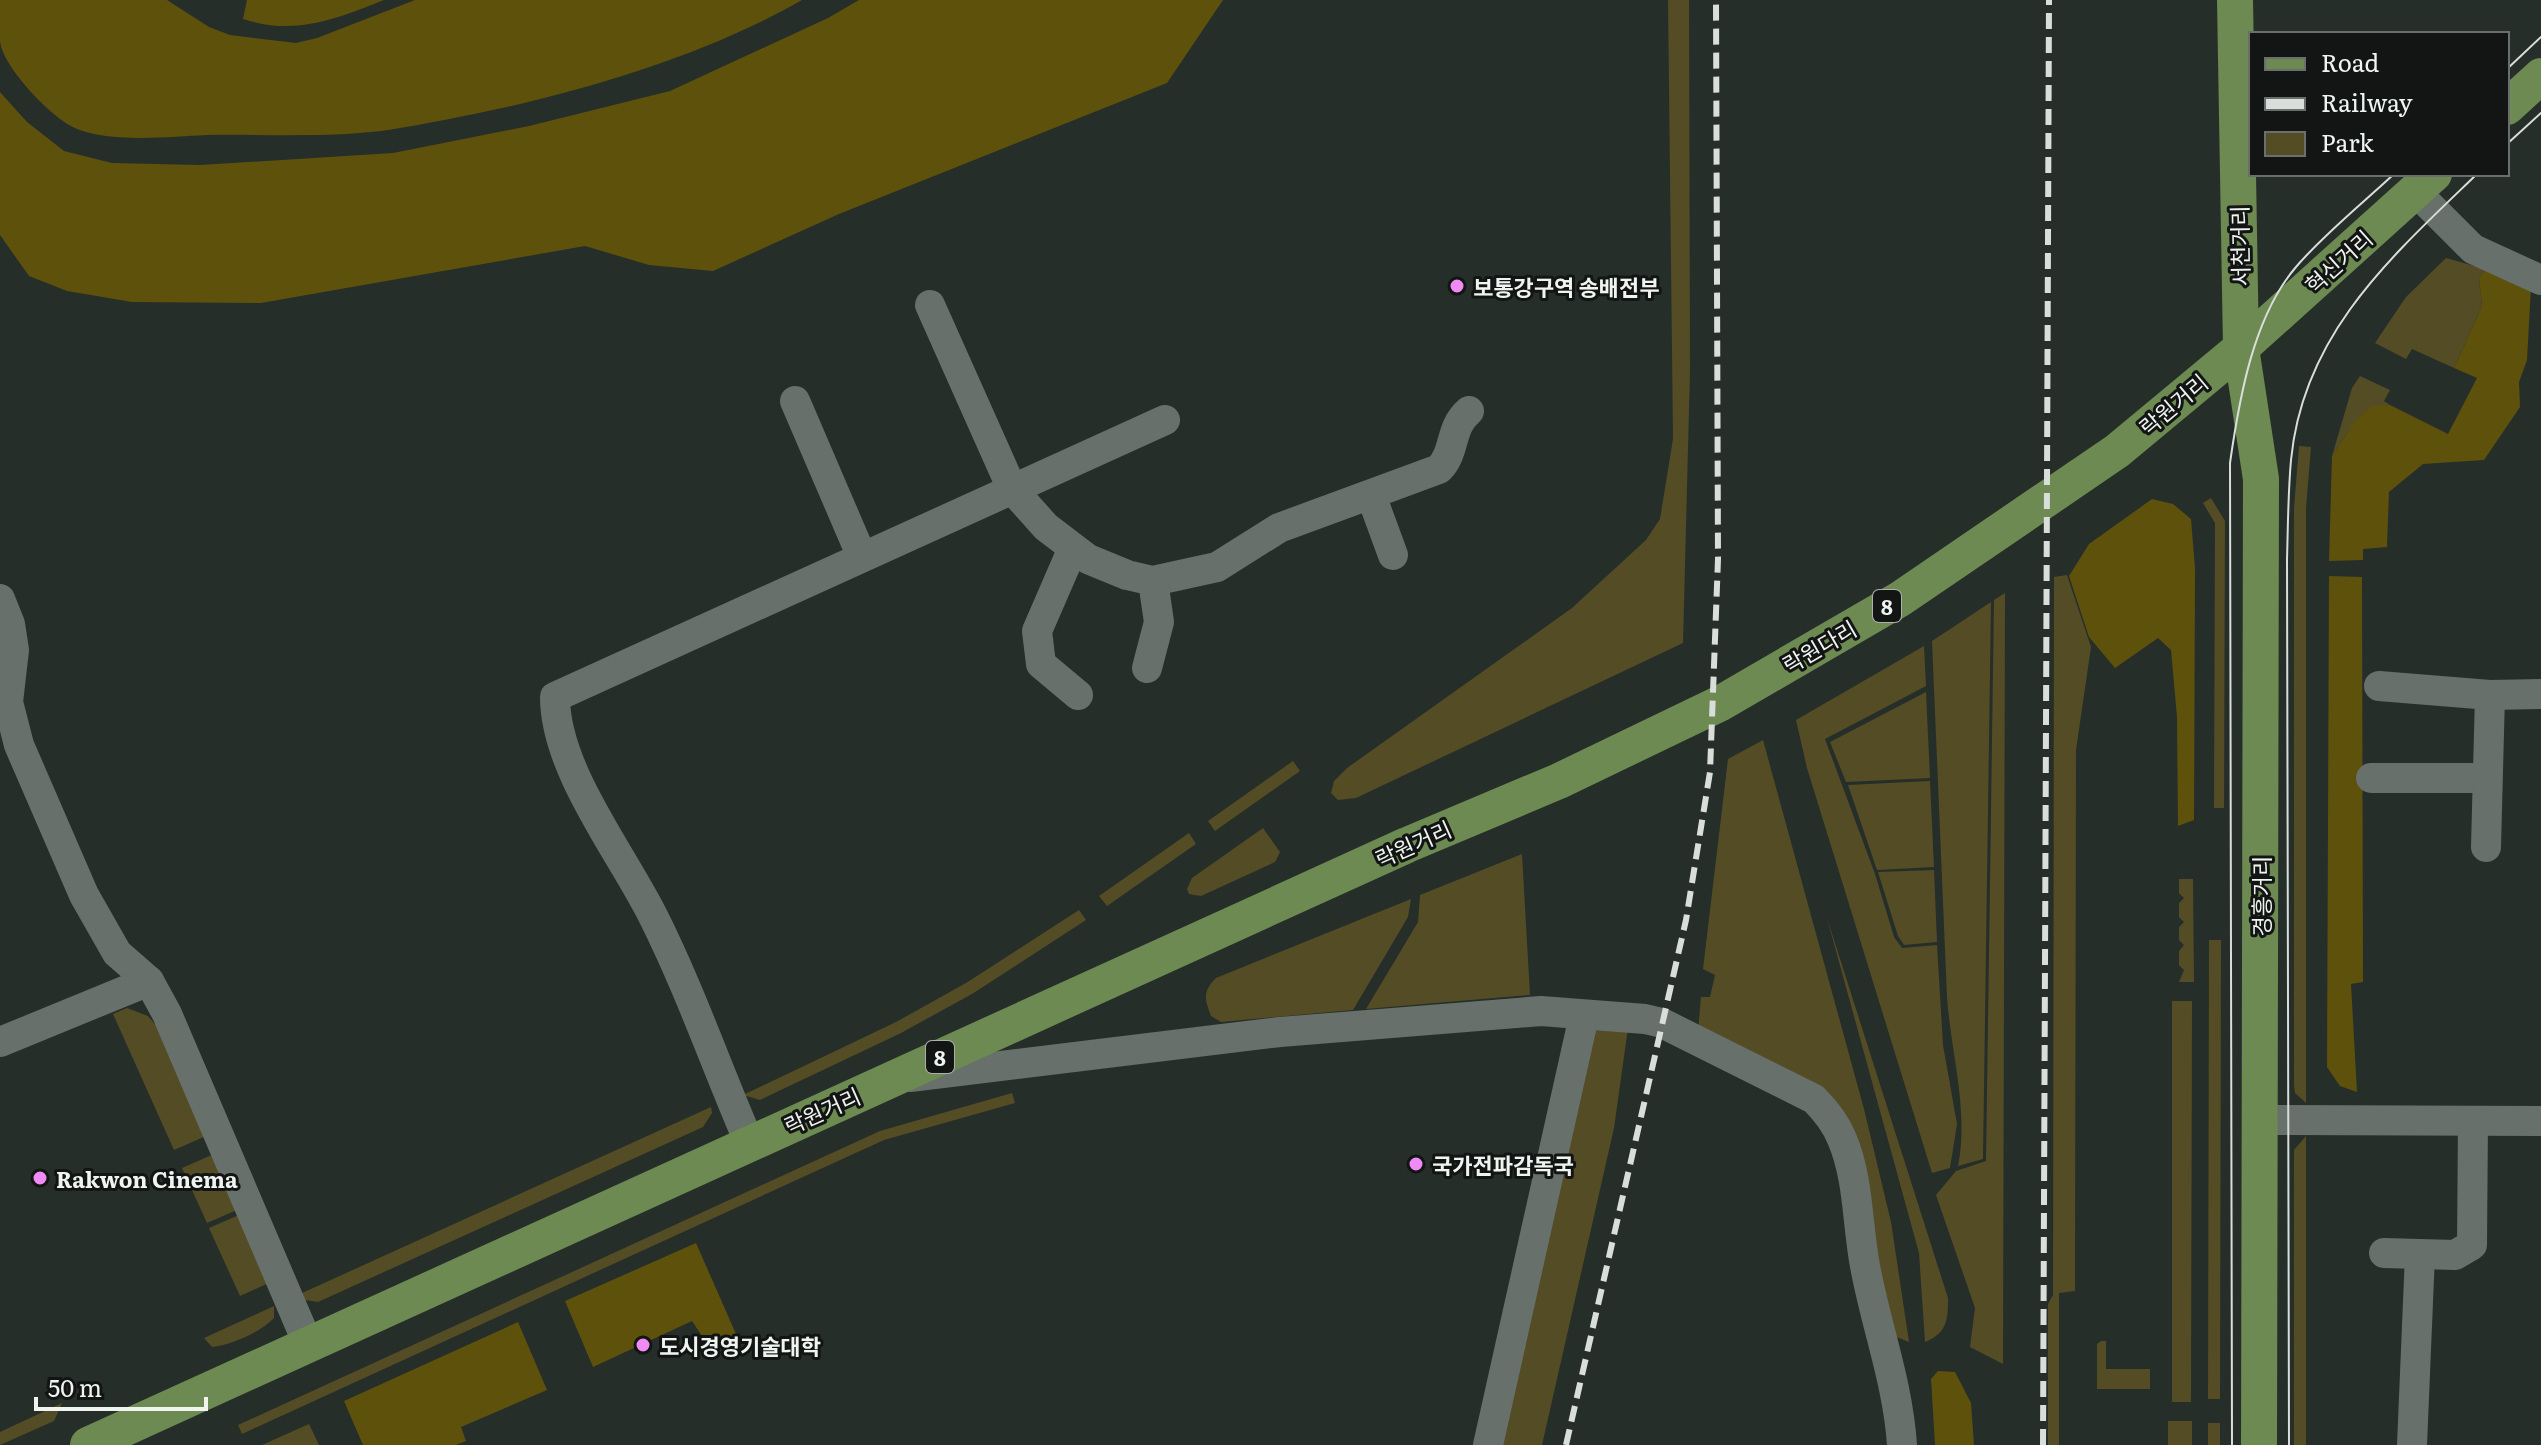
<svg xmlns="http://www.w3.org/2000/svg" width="2541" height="1445" font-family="Literata,'Noto Sans KR',serif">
	<rect width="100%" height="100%" fill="#262e2a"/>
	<!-- green -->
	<g fill="#544c24">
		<path d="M1668,0H1689L1690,371L1683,643L1356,798L1338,800L1331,793L1334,781L1347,768L1572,608L1646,540L1660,519L1673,439Z"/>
		<path d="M2446,258L2485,269L2479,278L2482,306L2454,368L2412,349L2406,359L2375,343L2406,297Z"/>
		<path d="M2360,376L2390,390L2384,401L2390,405C2359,408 2349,432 2332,456L2352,388Z"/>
		<path d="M2299,446L2311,447L2306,508V1103L2295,1093L2294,1086V508Z"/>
		<path d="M2211,498L2225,521L2224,808H2214L2215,523L2203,503Z"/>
		<path d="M2067,575L2091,647L2076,750L2075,1291L2059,1293V1445H2048V1304L2053,1295L2054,577Z"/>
		<path d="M2005,593L2003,1364L1970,1347L1975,1308L1936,1195L1956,1171L1986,1161L1994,600Z"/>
		<path d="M1991,602L1983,1159L1958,1166C1969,1110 1951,1054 1947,997L1932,641Z"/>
		<path d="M1924,646L1926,686L1825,739L1875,874L1894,937L1902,948L1937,945L1943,1045L1957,1124L1950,1168L1932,1173L1807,768L1796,720Z"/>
		<path d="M1926,692L1930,778L1846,782L1830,742Z"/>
		<path d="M1763,740L1864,1109L1891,1222L1909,1342L1894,1336L1849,1123L1698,1031L1701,997H1710L1715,975L1703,969L1728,759Z"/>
		<path d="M1293,761L1300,771L1215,831L1208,821Z"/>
		<path d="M1930,781L1934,867L1877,870L1848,785Z"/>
		<path d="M1263,828L1280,852L1275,862L1201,896L1189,894L1187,889L1192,878Z"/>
		<path d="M1189,833L1196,844L1107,906L1099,896Z"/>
		<path d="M1522,854L1530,995L1366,1009L1418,922L1420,895Z"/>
		<path d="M1934,870L1937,942L1904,945L1898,936L1878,872Z"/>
		<path d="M2193,879L2194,982H2179L2184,970L2179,965V951L2184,945L2179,940V927L2184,922L2179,917V903L2184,898L2179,893V879Z"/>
		<path d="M1411,899L1408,917L1353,1010L1221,1022L1211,1016C1204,998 1203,991 1216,978Z"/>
		<path d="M1079,910L1086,920L972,994L901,1033L760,1100L743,1095L896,1022L966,983Z"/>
		<path d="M1827,918L1948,1298C1948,1320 1947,1333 1925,1342L1919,1253Z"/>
		<path d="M2209,940H2221L2220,1399H2208Z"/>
		<path d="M2172,1001H2192L2191,1402H2172Z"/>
		<path d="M127,1008L148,1016L158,1028L206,1136L174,1150L113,1014Z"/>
		<path d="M1592,1026L1628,1028L1614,1128L1542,1445H1496Z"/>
		<path d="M1012,1093L1015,1103L884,1140L242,1434L238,1425L880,1131Z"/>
		<path d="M711,1107L712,1113L703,1127L318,1302L305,1300L300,1294Z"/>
		<path d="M2306,1136V1445H2294V1150Z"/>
		<path d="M214,1154L239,1209L207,1223L182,1168Z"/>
		<path d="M241,1214L271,1282L240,1296L209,1228Z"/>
		<path d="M274,1306V1318C261,1332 231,1345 212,1347L204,1338Z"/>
		<path d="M2101,1341H2106V1369H2150V1389H2097V1344Z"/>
		<path d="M62,1403L54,1421L0,1445V1432Z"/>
		<rect x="2168" y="1421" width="24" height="24"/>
		<rect x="2208" y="1423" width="12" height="22"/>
		<path d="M309,1424L319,1445H262Z"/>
	</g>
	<!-- forest -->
	<g fill="#5d510c">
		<path d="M0,0H167L209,27L230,35L296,43L317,38L415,0H802C683,68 524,108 388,130C334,138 262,134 206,135C169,137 101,144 69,125C47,112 4,68 0,42C0,29 0,14 0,0Z"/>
		<path d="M247,0H384C336,19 295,36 243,19Z"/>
		<path d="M859,0H1223L1167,83L839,214L713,271L649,265L585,246L261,303L132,302L67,291L29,276L0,235V92L27,122L64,151L112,163L200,165L393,153L529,126L670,91L828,18Z"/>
		<path d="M2485,269L2531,286L2527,360L2519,382L2520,407L2484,460L2423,464L2389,492L2387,547L2363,549V560L2329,561L2332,456L2356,420L2372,406L2390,405L2448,434L2477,378L2454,368L2482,306L2479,278Z"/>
		<path d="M2152,499L2173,504L2191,519L2195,568L2194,820L2178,826L2177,717L2171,650L2158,638L2115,668L2089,637L2069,576L2089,544Z"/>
		<path d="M2329,576L2362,577L2363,982L2351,984L2357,1092L2340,1086L2327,1067Z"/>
		<path d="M696,1243L736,1334L708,1345L692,1321L593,1367L565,1301Z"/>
		<path d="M518,1322L547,1390L461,1427L466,1441L456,1445H363L344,1401Z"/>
		<path d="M1938,1371L1955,1372L1971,1403L1974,1445H1935L1931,1379Z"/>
	</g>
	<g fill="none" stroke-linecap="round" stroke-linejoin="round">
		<!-- minor -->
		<g stroke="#67706b" stroke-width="30">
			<path d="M2415,191L2473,249L2541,280"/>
			<path d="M930,305L1012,489L1046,527L1088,559L1127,575L1153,581L1217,567L1279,528L1439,469C1456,452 1449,428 1469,411"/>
			<path d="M795,401L862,557"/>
			<path d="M1371,495L1393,555"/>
			<path d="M1073,548L1037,631L1041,664L1078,695"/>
			<path d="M0,599L10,624L14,650L8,702L19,745L84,895L117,953L149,981L167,1014L308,1344"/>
			<path d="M1147,668L1159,622L1153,581"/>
			<path d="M2379,686L2490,695"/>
			<path d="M2371,778H2487"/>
			<path d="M2486,847L2490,695L2541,694"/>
			<path d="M0,1042L149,981"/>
			<path d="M910,1077L1280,1032L1541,1011L1645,1019L1662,1023L1814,1099C1826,1111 1836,1124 1842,1139C1859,1179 1857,1224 1865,1266C1876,1326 1898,1383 1902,1445"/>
			<path d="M2260,1120L2541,1121"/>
			<path d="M749,1142C717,1068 690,990 654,918C622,853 555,770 555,697L1165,420"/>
			<path d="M2384,1253L2455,1255L2472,1245L2473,1121"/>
			<path d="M1488,1445L1584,1016"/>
			<path d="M2412,1445L2420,1254"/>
		</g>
		<!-- major -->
		<g stroke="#6c8a51" stroke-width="36">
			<path d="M2235,0L2241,348L2261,479L2259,1445"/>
			<path d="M2507,107L2541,76"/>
			<path d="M88,1445L1407,845L1559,781L1721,703L1900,599L2117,451L2241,348L2434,174"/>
		</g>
		<!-- tram -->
		<g stroke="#d9dedb" stroke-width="2">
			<path d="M2507,69L2541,37"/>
			<path d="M2507,144L2541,113"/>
			<path d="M2232,1445L2230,463C2239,400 2253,317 2296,267C2322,236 2364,202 2394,174"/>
			<path d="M2289,1445L2287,559C2288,526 2288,493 2291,460C2303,334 2391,257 2477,174"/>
		</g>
		<!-- rail -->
		<g stroke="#d9dedb" stroke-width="6" stroke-dasharray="16 8" stroke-linecap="butt">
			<path d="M1566,1445L1686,920L1710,772L1718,559L1716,0"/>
			<path d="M2043,1445L2049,0"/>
		</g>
	</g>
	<!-- markers -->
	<g fill="#f08bf6" stroke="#121513" stroke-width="3">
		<circle cx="1457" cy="286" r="8"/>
		<circle cx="1416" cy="1164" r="8"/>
		<circle cx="40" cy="1178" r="8"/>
		<circle cx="643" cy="1345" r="8"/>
	</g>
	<g text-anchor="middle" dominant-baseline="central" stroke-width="6" stroke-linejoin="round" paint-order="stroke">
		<!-- shield labels -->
		<g fill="#121513" stroke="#adb1ae" stroke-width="2">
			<rect x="1873" y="590" width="28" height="32" rx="6"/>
			<rect x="926" y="1041" width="28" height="32" rx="6"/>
		</g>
		<g font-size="20" font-weight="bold" fill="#eff4f1">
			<text x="1887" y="606">8</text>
			<text x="940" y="1057">8</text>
		</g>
		<!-- street labels -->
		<g font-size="22" fill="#eff4f1" stroke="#121513">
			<text transform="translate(2239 246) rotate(-91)">서천거리</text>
			<text transform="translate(2338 261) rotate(-42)">혁신거리</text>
			<text transform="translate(2173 404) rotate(-40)">락원거리</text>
			<text transform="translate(1819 646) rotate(-30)">락원다리</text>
			<text transform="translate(1413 843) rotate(-24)">락원거리</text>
			<text transform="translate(2260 896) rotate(-90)">경흥거리</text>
			<text transform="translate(822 1110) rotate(-24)">락원거리</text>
		</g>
		<!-- poi labels -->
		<g font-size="22" font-weight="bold" fill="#eff4f1" stroke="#121513" text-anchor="start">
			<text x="1473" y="286">보통강구역 송배전부</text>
			<text x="1432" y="1164">국가전파감독국</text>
			<text x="56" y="1178">Rakwon Cinema</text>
			<text x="659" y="1345">도시경영기술대학</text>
		</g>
	</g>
	<!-- legend -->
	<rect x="2249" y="32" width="260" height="144" fill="#121513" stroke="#6a6e6c" stroke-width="2"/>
	<rect x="2265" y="58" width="40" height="12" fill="#6c8a51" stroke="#6a6e6c" stroke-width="2"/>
	<text x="2321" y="72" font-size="24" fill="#eff4f1">Road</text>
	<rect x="2265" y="98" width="40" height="12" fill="#d9dedb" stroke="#6a6e6c" stroke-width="2"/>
	<text x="2321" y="112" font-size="24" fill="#eff4f1">Railway</text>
	<rect x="2265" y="132" width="40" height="24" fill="#544c24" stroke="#6a6e6c" stroke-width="2"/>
	<text x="2321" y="152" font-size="24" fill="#eff4f1">Park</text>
	<!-- scale -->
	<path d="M36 1397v12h170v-12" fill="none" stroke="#eff4f1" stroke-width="4"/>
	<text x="48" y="1397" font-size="24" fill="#eff4f1" stroke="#121513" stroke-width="6" paint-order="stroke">50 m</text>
</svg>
